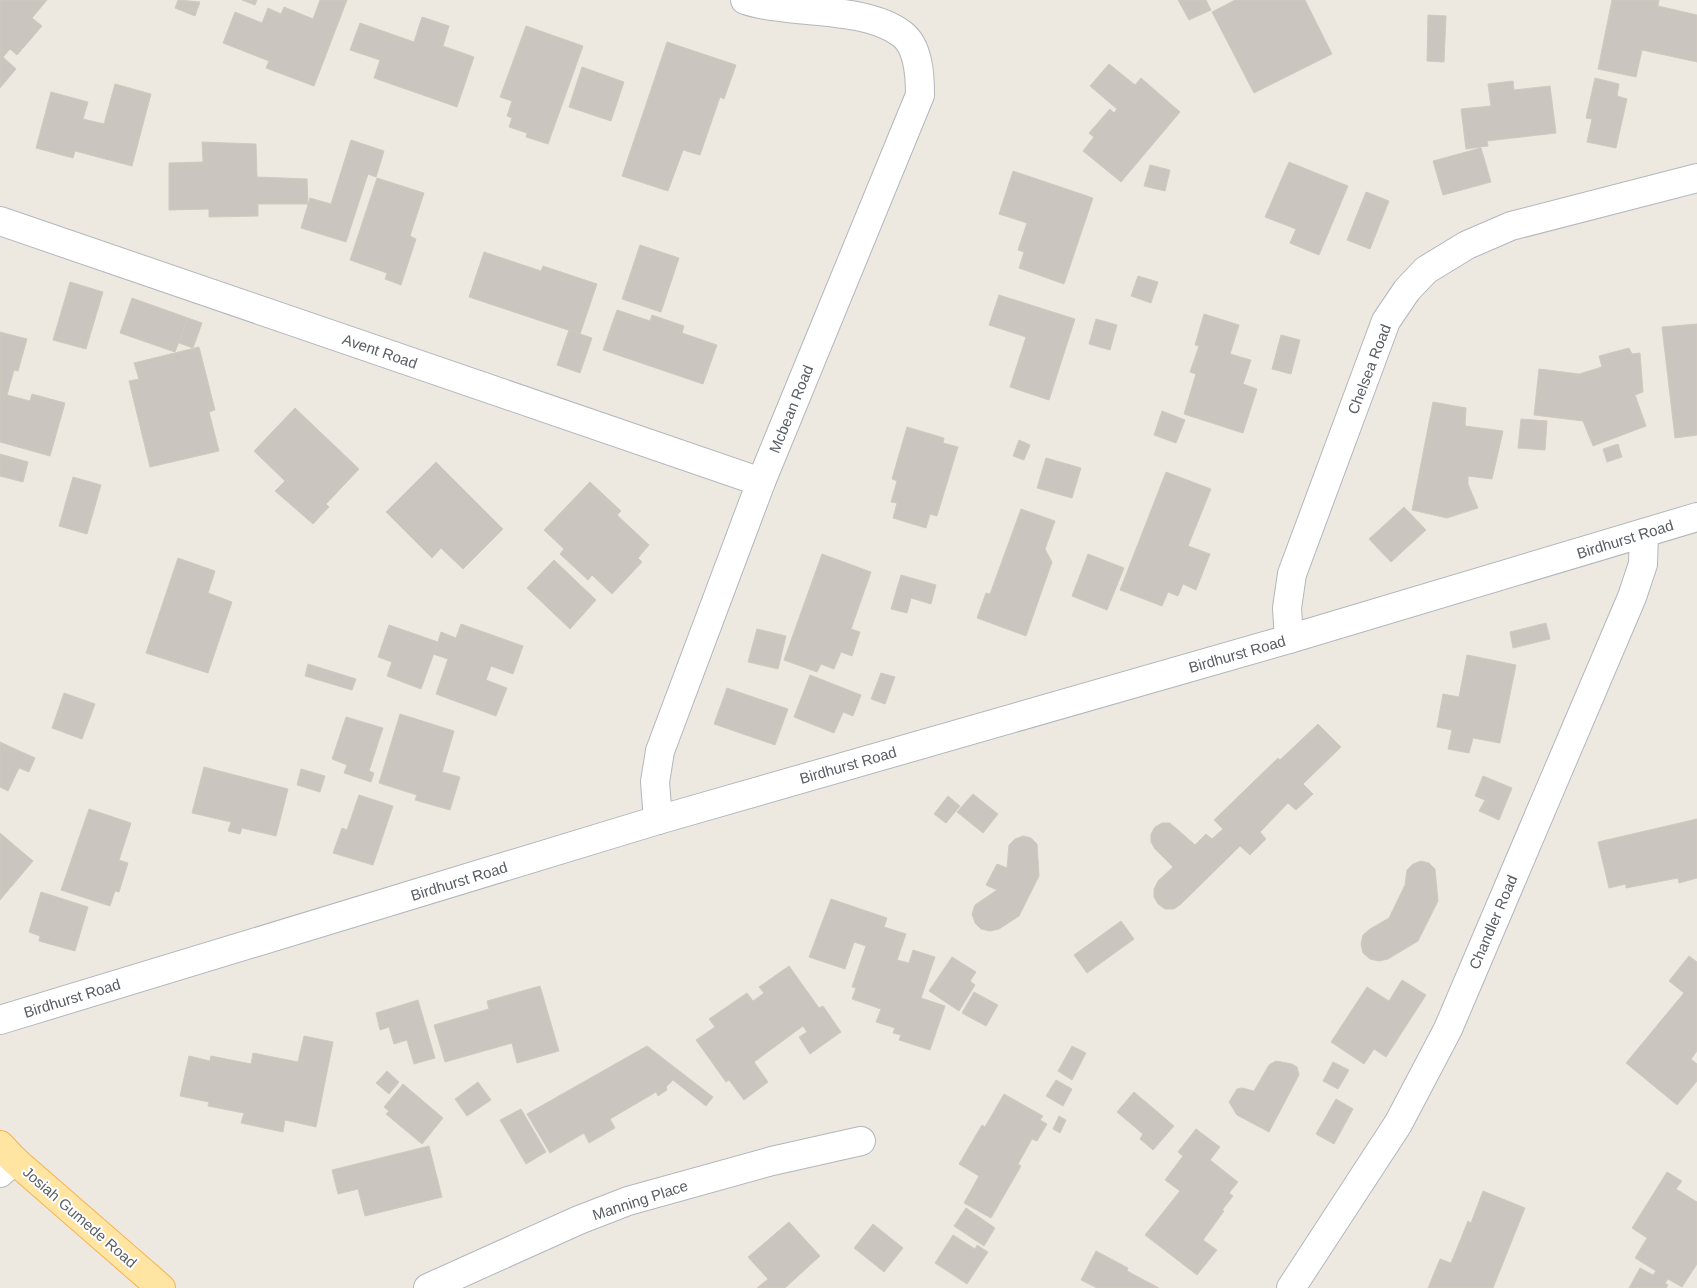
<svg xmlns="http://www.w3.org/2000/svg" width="1697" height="1288" font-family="Arial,sans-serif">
	<rect width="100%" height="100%" fill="#ede8e0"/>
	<!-- building -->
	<g fill="#cac5bf" stroke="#d2c9be">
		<path d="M0,0H47L32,18L42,26L17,55L10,49L3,57L16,69L0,88Z"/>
		<path d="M178,0L200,2L195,16L175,8Z"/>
		<path d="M242,0H257L255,5Z"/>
		<path d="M320,0H347L314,86L266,68L269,61L223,43L235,12L262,23L268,8L281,14L284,7L313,19Z"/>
		<path d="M1178,0H1206L1211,10L1189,20Z"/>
		<path d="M1235,0H1305L1332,54L1254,93L1212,12Z"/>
		<path d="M1612,0H1659L1658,6L1697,15V62L1642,50L1636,77L1598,69Z"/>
		<path d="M1428,15L1446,16L1444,62L1427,61Z"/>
		<path d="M422,17L449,26L443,46L474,57L457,107L374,78L380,60L350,50L360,23L414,42Z"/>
		<path d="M526,26L583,46L548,144L526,137L527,133L509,127L512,118L507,116L512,101L500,97Z"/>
		<path d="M667,42L736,65L724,99L720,97L700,155L683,150L668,191L622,176Z"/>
		<path d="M1109,64L1135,85L1141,78L1180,112L1121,182L1083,151L1094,137L1089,133L1110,109L1114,113L1117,109L1090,86Z"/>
		<path d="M582,67L624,82L611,121L569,107Z"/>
		<path d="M1595,78L1619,84L1617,96L1627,99L1616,148L1587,142L1592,119L1586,118Z"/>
		<path d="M1513,81L1514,90L1550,86L1556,133L1487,141L1488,146L1466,149L1461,109L1491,106L1488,84Z"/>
		<path d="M115,84L151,94L132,166L75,151L73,158L36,148L51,92L88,102L83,119L104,124Z"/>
		<path d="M351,140L384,151L376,177L368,174L346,242L301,228L310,198L331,204Z"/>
		<path d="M202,142L256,144L257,177L307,179L308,204H258V216L209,217V209L169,210V163L203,162Z"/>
		<path d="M1481,148L1491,182L1443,195L1433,161Z"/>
		<path d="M1289,162L1348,186L1319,255L1290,243L1296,229L1265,217Z"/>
		<path d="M1150,165L1170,170L1165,191L1144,186Z"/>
		<path d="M1013,171L1093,198L1064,284L1019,268L1024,252L1018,250L1027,223L999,214Z"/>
		<path d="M377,178L424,193L410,236L416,239L401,285L385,279L387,273L350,260Z"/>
		<path d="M1366,192L1389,201L1370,249L1347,240Z"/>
		<path d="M640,245L679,258L661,312L622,299Z"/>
		<path d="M484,252L541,271L543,266L597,284L580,334L469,297Z"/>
		<path d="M1138,276L1158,282L1151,303L1131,296Z"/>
		<path d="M70,282L103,292L86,349L53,340Z"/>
		<path d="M999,295L1075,319L1049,400L1010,387L1026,337L989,325Z"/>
		<path d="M132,298L188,318L175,352L120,333Z"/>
		<path d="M617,310L650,321L652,315L684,326L682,333L717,345L703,384L603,350Z"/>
		<path d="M1204,314L1239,325L1230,354L1251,360L1243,384L1257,389L1243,433L1184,414L1196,374L1190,372L1199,346L1195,345Z"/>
		<path d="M188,318L202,323L193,348L179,343Z"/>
		<path d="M1096,319L1117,325L1110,350L1089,344Z"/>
		<path d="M1697,324V435L1675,438L1662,327Z"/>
		<path d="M569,330L592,338L580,373L557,365Z"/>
		<path d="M0,332L27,339L18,371L14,370L7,395L30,401L32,394L65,403L50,456L0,442Z"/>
		<path d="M1281,335L1300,340L1291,374L1272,369Z"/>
		<path d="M199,347L215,410L209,412L219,451L150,467L129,381L139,379L134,363Z"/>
		<path d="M1629,348L1632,354L1640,353L1643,392L1635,395L1646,426L1593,446L1583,421L1534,415L1539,369L1579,374L1602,367L1599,356Z"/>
		<path d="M1433,402L1466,408L1465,426L1503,431L1492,479L1468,476V484L1478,508L1447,518L1412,510Z"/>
		<path d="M295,408L359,469L326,504L329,507L313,524L275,491L285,481L254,451Z"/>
		<path d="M1162,411L1185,420L1176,443L1154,435Z"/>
		<path d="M1521,419L1547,421L1545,450L1518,448Z"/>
		<path d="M907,427L944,438L943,443L958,447L937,516L930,514L926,528L893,518L897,503L891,502L897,481L892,479Z"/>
		<path d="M1019,440L1030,445L1024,460L1013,456Z"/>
		<path d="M1618,444L1622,457L1607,462L1603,449Z"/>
		<path d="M0,454L28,462L23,482L0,476Z"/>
		<path d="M1046,458L1081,468L1072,498L1037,488Z"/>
		<path d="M436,462L503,529L463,569L441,548L432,558L386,512Z"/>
		<path d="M1166,472L1211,489L1188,546L1210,554L1196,590L1183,584L1178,596L1168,592L1162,606L1120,590Z"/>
		<path d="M73,477L101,485L87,534L59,526Z"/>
		<path d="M590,482L621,511L617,515L649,545L638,558L642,562L612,594L592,575L588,580L560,554L564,549L544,530Z"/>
		<path d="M1404,507L1426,530L1391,562L1369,539Z"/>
		<path d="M1021,509L1055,521L1045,549L1052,562L1026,636L977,618L986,593L990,594Z"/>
		<path d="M822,554L871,572L851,629L860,632L852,656L841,652L834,669L821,664L817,672L784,660Z"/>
		<path d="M1088,554L1124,568L1107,610L1072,596Z"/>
		<path d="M178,558L215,571L208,593L232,602L208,673L146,653Z"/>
		<path d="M554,560L596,600L570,629L527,588Z"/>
		<path d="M901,575L936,585L931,604L911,598L907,613L891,609Z"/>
		<path d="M1546,623L1550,639L1513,648L1510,632Z"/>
		<path d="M461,624L523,646L513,674L491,666L486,680L507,688L496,716L436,694L448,659L433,654L438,642L441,632L456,638Z"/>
		<path d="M389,625L438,642L421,689L387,676L392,662L378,657Z"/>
		<path d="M757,629L786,636L778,669L748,662Z"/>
		<path d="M1467,655L1516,665L1500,743L1473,738L1469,753L1448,749L1452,730L1437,727L1443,694L1459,697Z"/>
		<path d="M308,664L356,679L352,690L305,676Z"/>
		<path d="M881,673L895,677L885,704L871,699Z"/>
		<path d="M810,675L861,695L853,716L843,712L834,733L794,717Z"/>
		<path d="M727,688L788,709L775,745L714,724Z"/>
		<path d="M64,693L95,704L82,739L52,728Z"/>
		<path d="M400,714L454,731L442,772L460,777L450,810L415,800L417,795L379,783Z"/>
		<path d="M346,717L383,728L369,771L374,773L371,782L344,773L347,765L332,759Z"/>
		<path d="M1318,724L1341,747L1303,784L1313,794L1296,810L1288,803L1260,832L1266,839L1250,855L1240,846L1181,904L1174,909H1165L1158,904L1154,897V889L1158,881L1173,867L1155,849L1151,842V834L1155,827L1162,823H1170L1195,845L1206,834L1212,839L1223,829L1214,820L1278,758L1280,760Z"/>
		<path d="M0,742L35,758L29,772L19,768L8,791L0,787Z"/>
		<path d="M204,767L288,789L276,836L242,828L240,834L228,831L231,822L192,813Z"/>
		<path d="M301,769L325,776L320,792L297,785Z"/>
		<path d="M1483,776L1512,788L1499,820L1479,811L1485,800L1475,796Z"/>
		<path d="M973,794L998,814L983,833L957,812Z"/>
		<path d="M359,795L393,806L373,865L333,853L342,828L347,830Z"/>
		<path d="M948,796L960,806L946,823L934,814Z"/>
		<path d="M89,809L131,823L119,860L128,863L119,892L115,891L110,906L61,890Z"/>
		<path d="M1697,819V878L1679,883L1678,878L1626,888V884L1609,888L1598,842Z"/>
		<path d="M0,833L33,861L0,900Z"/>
		<path d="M1023,836L1031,838L1037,844L1039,876L1019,916L999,929L990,931L981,929L975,923L972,914L975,905L997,890L986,885L997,864L1007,868L1009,845L1015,839Z"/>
		<path d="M1421,861L1429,863L1435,869L1438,901L1418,941L1388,959L1379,961L1370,959L1363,953L1361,944L1363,935L1370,929L1389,918L1405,885L1407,870L1413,864Z"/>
		<path d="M41,892L88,907L75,951L39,941L40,936L29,932Z"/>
		<path d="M831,899L887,918L884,927L906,934L897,960L909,963L913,950L935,957L921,998L945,1006L930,1050L899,1040L901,1035L893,1033L895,1028L876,1022L881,1009L852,999L856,988L852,987L866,946L854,942L845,969L809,957Z"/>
		<path d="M1121,921L1134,939L1087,973L1074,955Z"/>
		<path d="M1689,956L1697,962V1051L1691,1059L1697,1064V1081L1677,1105L1626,1063L1684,993L1669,981Z"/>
		<path d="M952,957L976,972L970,981L975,985L959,1011L929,991Z"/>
		<path d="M789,966L819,1008L823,1006L841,1032L810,1054L799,1037L807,1032L803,1026L754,1062L768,1082L744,1100L729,1080L726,1082L696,1040L715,1027L709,1019L747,993L753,1001L764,993L759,987Z"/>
		<path d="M1402,980L1426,995L1386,1057L1374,1049L1364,1064L1331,1042L1367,987L1389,1001Z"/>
		<path d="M540,986L559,1051L517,1063L512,1043L445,1062L434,1025L489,1009L487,1001Z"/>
		<path d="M974,992L998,1005L986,1026L962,1013Z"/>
		<path d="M418,1000L435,1058L414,1064L407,1040L394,1044L389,1027L380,1030L376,1013Z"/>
		<path d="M304,1036L333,1042L316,1127L285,1120L283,1132L241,1123L244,1113L208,1106L209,1102L180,1096L189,1056L210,1061L211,1056L251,1064L253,1053L298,1062Z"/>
		<path d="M647,1046L713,1097L706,1106L673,1080L666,1087L667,1090L658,1096L656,1092L610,1119L615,1128L589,1143L584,1133L550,1153L527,1114Z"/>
		<path d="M1072,1046L1086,1053L1072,1080L1058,1071Z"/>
		<path d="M1276,1061L1292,1064L1297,1067L1299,1075L1269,1132L1237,1115L1229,1102L1237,1089L1242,1088L1254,1091L1269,1065Z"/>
		<path d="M1333,1062L1349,1070L1338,1089L1323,1081Z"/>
		<path d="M387,1071L399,1082L389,1094L376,1083Z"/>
		<path d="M1056,1080L1072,1089L1063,1106L1046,1096Z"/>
		<path d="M478,1082L491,1100L467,1116L455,1099Z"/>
		<path d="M403,1084L443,1118L422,1144L386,1114L389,1111L384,1107Z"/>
		<path d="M1134,1092L1174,1126L1153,1150L1140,1139L1143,1134L1117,1112Z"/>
		<path d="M1004,1094L1043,1116L1040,1120L1047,1124L1037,1141L1032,1139L1018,1164L1021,1166L991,1218L964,1203L979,1176L959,1164L982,1125L985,1127Z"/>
		<path d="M1336,1099L1353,1109L1334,1144L1316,1134Z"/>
		<path d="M521,1109L546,1152L526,1164L500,1120Z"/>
		<path d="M1059,1116L1066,1120L1060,1133L1053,1129Z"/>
		<path d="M1196,1129L1220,1147L1210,1160L1238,1182L1229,1193L1233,1196L1222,1210L1224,1211L1203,1240L1217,1250L1197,1275L1145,1235L1180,1191L1165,1180L1183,1156L1178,1152Z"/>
		<path d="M429,1146L442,1197L365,1216L358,1189L338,1194L332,1170Z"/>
		<path d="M1667,1172L1682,1181L1676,1189L1697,1202V1264L1682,1287L1668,1279L1665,1283L1668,1285L1666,1288H1629L1640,1268L1653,1275L1656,1271L1635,1258L1647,1238L1632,1228Z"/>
		<path d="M1483,1191L1525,1208L1493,1288H1428L1440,1259L1451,1263L1468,1221L1471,1223Z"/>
		<path d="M966,1208L995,1228L984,1246L954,1226Z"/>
		<path d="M789,1222L820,1256L785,1288H757L768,1279L748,1257Z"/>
		<path d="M873,1224L903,1248L884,1272L854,1248Z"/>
		<path d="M953,1235L975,1249L977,1245L988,1252L967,1284L935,1263Z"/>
		<path d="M1096,1251L1128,1268L1127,1271L1159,1288H1097L1081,1280Z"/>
	</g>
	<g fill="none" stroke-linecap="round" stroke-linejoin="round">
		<defs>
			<g id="street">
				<path d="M0,221L761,482"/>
				<path d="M1289,639L1287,608L1292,574L1386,321L1407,290L1426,270L1467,245L1511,226L1697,178"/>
				<path d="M658,820L655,782L660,751L761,482L920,95C920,76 919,47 902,34C864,5 790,15 745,0"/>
				<path d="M0,1173L14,1160"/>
				<path d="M428,1288L579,1220L628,1201L772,1161L861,1141"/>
				<path d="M1291,1288L1398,1124L1448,1029L1632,597L1643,564L1644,533"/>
			</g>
			<path id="secondary" d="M0,1020L658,820L1289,639L1697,517"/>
			<path id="primary" d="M0,1145L14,1160L161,1288"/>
		</defs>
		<!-- street casing -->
		<use href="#street" stroke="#b3b7bc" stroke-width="30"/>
		<!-- secondary casing -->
		<use href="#secondary" stroke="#b2b7bc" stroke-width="30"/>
		<!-- primary casing -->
		<use href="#primary" stroke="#f8b24d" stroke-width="30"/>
		<!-- street -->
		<use href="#street" stroke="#fff" stroke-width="28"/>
		<!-- secondary -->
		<use href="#secondary" stroke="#fff" stroke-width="28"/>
		<!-- primary -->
		<use href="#primary" stroke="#ffe4a2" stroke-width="28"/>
	</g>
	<g text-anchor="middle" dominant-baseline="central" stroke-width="4" stroke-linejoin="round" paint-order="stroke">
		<!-- street labels -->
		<g font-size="15" fill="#595e62" stroke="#fff">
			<text transform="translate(380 351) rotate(19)">Avent Road</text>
			<text transform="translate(1369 369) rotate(-69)">Chelsea Road</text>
			<text transform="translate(791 409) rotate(-68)">Mcbean Road</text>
			<text transform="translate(1625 539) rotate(-17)">Birdhurst Road</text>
			<text transform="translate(1237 654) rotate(-16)">Birdhurst Road</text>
			<text transform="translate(848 765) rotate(-16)">Birdhurst Road</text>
			<text transform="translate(459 881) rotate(-17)">Birdhurst Road</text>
			<text transform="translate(1493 922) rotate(-67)">Chandler Road</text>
			<text transform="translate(72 998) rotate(-17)">Birdhurst Road</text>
			<text transform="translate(640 1200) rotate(-18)">Manning Place</text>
			<text transform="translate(80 1217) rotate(41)">Josiah Gumede Road</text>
		</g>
	</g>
</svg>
